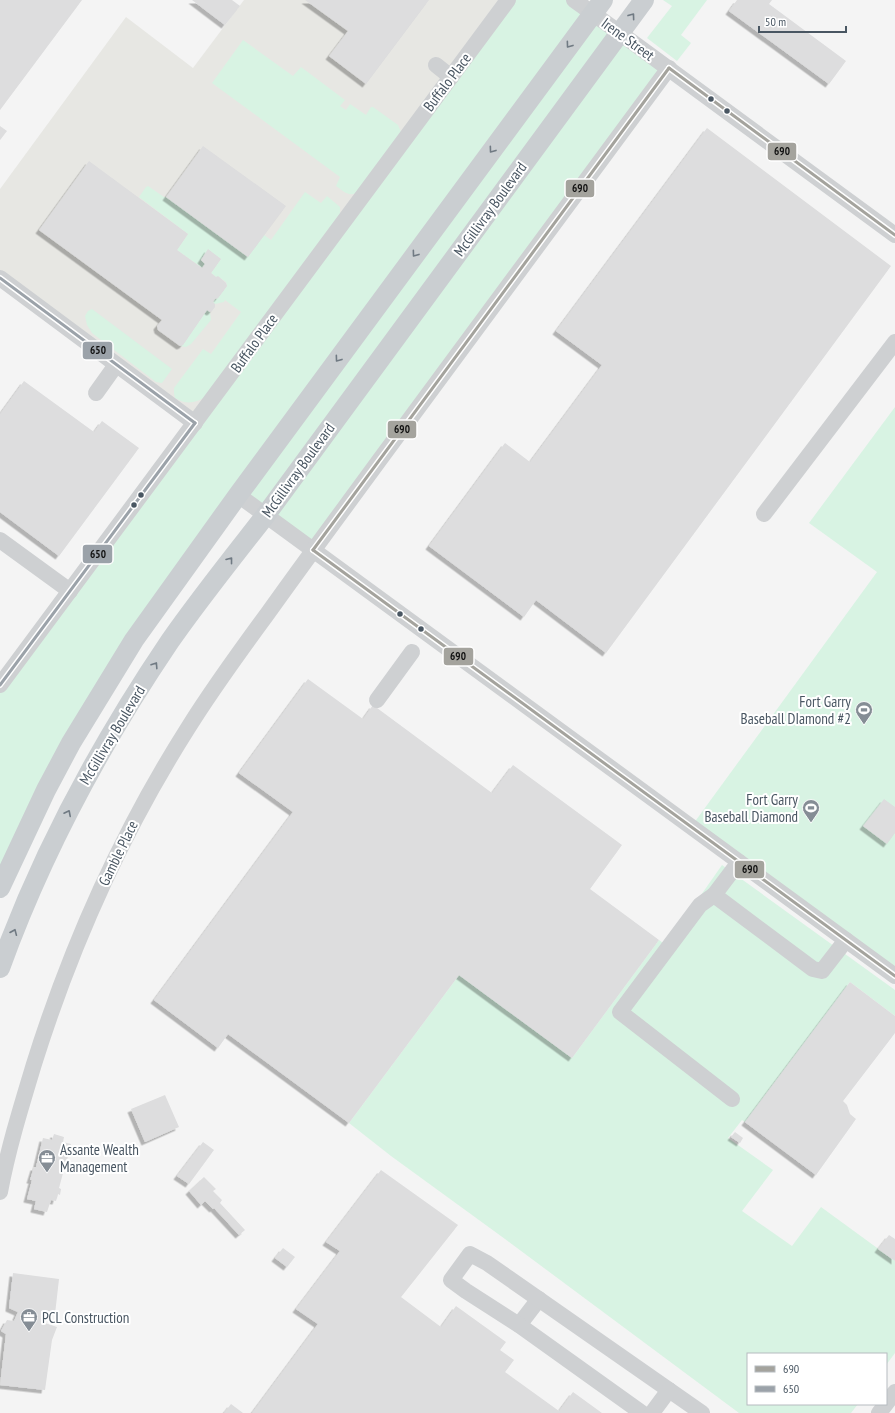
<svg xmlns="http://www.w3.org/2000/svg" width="895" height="1413" font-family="'PT Sans Narrow',sans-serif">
	<defs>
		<filter id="shadow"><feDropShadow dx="-3.5" dy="3.5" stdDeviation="0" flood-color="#0004"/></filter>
	</defs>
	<rect width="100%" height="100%" fill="#f4f4f4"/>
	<!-- commercial -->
	<path fill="#e7e7e3" d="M244,0H508L195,423L0,279V189L126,17L193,68Z"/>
	<!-- green -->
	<g fill="#d8f3e3">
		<path d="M508,0H574L669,68L313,550L238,495L163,599L0,888V685Z"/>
		<path d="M663,0H707L681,35L691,43L677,61L647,38L672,6Z"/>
		<path d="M243,40L293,76L301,67L345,100L340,106L346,110L350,104L366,115L371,107H373L398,125L401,132L356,193C348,197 342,190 336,186L340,177L212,83Z"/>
		<path d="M148,186L164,197H166L248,257L264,235L271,240L305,192L321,203L327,196L340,207V214L206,397C194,403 187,405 175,398L174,393V388L203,349L211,354L241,312L225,300L224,302L215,304L213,302L215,299L218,298L227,286L226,282L219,277H216L211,273L221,259L208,250L201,260L205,264L202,268L177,250L188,234L139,197L146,187Z"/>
		<path d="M92,309L172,369L162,383L156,382L92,333L87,325L85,316L88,311Z"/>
		<path d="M207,310L210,312L211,320L191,344L186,347L180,346L183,345Z"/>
		<path d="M895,407V976L691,827L877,572L809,523Z"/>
		<path d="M722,865L895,990V1016L850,982L745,1122L742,1120L728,1138L773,1170L742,1211L792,1246L821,1207L895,1261V1353L886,1365V1354H748V1404H858L851,1413H739L505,1239L391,1156L349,1123L459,975L572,1058L659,940L666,945Z"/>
	</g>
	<!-- building -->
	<g fill="#ddddde" filter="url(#shadow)">
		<path d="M0,0H82L0,110Z"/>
		<path d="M192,0H232L240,6L225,25Z"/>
		<path d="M305,0H429L366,84L329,56L348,31Z"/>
		<path d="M737,0H772L769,4L846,61L829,84L729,11Z"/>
		<path d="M0,126L7,131L0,140Z"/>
		<path d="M707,128L891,266L606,653L536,600L524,617L429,546L505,443L530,462L602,365L556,331Z"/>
		<path d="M203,146L286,206L248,257L166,197Z"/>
		<path d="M89,161L188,234L177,250L202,268L205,264L201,260L208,249L221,259L211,273L216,277L218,276L226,283L227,286L218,298L215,299L213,302L215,304V307L212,311L210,312L207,310L183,345L180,346L158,330L157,326L162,320L39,230Z"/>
		<path d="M24,381L94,432L102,421L139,448L59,556L0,512V414Z"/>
		<path d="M308,679L363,719L373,705L492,793L513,765L622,845L590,889L659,940L572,1058L459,975L349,1123L228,1034L218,1048L154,1000L293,812L239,773Z"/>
		<path d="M884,799L895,807V833L887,844L863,826Z"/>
		<path d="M850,982L895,1016V1033L843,1101L847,1105L850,1114L856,1119L816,1175L745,1122Z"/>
		<path d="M165,1095L179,1127L145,1142L131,1109Z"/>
		<path d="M735,1132L743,1138L740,1143L731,1137Z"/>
		<path d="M54,1134L64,1137L63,1142L71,1144L69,1151L71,1152L70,1157L68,1156L66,1162L59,1188L61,1189L60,1195L58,1194L56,1201L51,1200L47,1212L34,1209L36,1201L27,1199L32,1180H30L34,1167H36L43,1138L52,1140Z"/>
		<path d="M203,1142L214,1150L189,1184L177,1176Z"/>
		<path d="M381,1170L458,1225L401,1297L441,1327L456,1306L506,1342L500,1350L514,1360L505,1372L559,1411L573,1392L602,1413H252L318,1324L296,1309L340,1251L326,1242Z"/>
		<path d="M204,1177L216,1189L213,1191L222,1200L220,1203L245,1230L239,1235L214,1208L213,1209L205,1201L201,1205L189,1191Z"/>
		<path d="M889,1235L895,1239V1261L878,1249Z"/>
		<path d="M283,1248L295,1257L287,1267L275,1258Z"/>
		<path d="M13,1273L59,1279L55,1314L49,1313L45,1323L57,1327L52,1340L45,1390L0,1385L6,1334L1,1331L7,1320L14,1321L18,1312L9,1308Z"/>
		<path d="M231,1404L243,1413H224Z"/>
	</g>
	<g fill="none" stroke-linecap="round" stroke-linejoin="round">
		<!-- minor -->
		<g stroke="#ced0d2" stroke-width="16">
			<path d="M574,0L620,33L895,235"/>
			<path d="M436,65L451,77"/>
			<path d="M0,278L195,423"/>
			<path d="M96,393L116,365"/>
			<path d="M238,495L895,976"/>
			<path d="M764,514L895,342"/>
			<path d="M0,540L70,591"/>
			<path d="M0,685L508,0"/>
			<path d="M377,700L412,652"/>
			<path d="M739,862L714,895L813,969L822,971L846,940"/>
			<path d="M714,895L700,905L620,1012L732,1099"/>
			<path d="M0,1192C8,1149 21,1107 34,1064C71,946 122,832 188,728C213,688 240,651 268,613C305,561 343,510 381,458C477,328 573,198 669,68"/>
			<path d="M519,1325L539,1299"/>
			<path d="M642,1413L519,1325L466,1291L451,1280L470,1254L487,1263L702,1413"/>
			<path d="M652,1413L669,1390"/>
			<path d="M879,1413L895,1392"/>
		</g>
		<!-- major -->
		<g stroke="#caced1" stroke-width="20">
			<path d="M0,888L46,790L71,743L134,640L238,495L603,0"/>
			<path d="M0,968C42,852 101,743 170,641C200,598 233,557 265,516L644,0"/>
		</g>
		<defs>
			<g id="bus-1">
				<path d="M669,68L895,235"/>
				<path d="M313,550L895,976"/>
				<path d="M313,550L669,68"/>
			</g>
			<g id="bus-2">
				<path d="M0,278L195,423"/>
				<path d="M0,685L195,423"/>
			</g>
		</defs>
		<!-- bus-1 casing -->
		<use href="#bus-1" stroke="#fff" stroke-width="6"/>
		<!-- bus-2 casing -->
		<use href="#bus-2" stroke="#fff" stroke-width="6"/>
		<!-- bus-1 -->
		<use href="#bus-1" stroke="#a4a39d" stroke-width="3"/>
		<!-- bus-2 -->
		<use href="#bus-2" stroke="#9ba2a9" stroke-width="3"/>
	</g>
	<!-- one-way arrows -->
	<defs><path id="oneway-chevron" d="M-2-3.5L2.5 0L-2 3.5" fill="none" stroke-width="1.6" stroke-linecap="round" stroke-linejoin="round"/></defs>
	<g stroke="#707a83">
		<use href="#oneway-chevron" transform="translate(632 16) rotate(-54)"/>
		<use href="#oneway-chevron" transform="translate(569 45) rotate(126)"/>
		<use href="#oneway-chevron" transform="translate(492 150) rotate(126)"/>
		<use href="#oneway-chevron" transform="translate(415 254) rotate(126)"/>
		<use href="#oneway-chevron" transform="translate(338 359) rotate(126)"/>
		<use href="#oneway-chevron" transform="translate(230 560) rotate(-52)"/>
		<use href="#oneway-chevron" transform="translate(155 665) rotate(-57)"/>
		<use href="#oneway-chevron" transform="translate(68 813) rotate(-63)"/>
		<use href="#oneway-chevron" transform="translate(14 932) rotate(-67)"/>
	</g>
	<!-- icons -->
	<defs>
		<symbol id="stadium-pin" viewBox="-11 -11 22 30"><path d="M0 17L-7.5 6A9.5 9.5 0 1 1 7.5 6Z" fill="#858d95" stroke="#fff"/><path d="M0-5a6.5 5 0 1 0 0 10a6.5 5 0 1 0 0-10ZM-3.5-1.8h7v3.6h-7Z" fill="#fff"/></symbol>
		<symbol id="office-pin" viewBox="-11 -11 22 30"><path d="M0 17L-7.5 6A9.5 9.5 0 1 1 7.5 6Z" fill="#858d95" stroke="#fff"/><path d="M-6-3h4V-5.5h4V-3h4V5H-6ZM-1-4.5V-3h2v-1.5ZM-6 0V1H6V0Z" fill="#fff"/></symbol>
	</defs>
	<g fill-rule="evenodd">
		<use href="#stadium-pin" x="854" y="700" width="20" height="27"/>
		<use href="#stadium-pin" x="801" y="798" width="20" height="27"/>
		<use href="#office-pin" x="37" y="1148" width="20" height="27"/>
		<use href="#office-pin" x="19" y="1307" width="20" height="27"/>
	</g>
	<!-- markers -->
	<g fill="#495662" stroke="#fff" stroke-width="1.5">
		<circle cx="711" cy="99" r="3.5"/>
		<circle cx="727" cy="111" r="3.5"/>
		<circle cx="141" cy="495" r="3.5"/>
		<circle cx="134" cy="505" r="3.5"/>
		<circle cx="400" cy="614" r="3.5"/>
		<circle cx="421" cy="629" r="3.5"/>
	</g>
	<g text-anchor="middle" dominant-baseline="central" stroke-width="4" stroke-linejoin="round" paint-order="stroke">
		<!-- street labels -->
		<g font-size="15" fill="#495662" stroke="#fff">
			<text transform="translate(628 39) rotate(36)">Irene Street</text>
			<text transform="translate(447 82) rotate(-53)">Buffalo Place</text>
			<text transform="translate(490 209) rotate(-54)">McGillivray Boulevard</text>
			<text transform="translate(254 343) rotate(-54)">Buffalo Place</text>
			<text transform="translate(298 470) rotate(-54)">McGillivray Boulevard</text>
			<text transform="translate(112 735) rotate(-59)">McGillivray Boulevard</text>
			<text transform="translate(118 853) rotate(-64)">Gamble Place</text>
		</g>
		<!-- poi labels -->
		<g font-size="15" fill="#495662" stroke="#fff" text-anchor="end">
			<text x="851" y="701">Fort Garry<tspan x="851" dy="17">Baseball DIamond #2</tspan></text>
			<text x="798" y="799">Fort Garry<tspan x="798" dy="17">Baseball Diamond</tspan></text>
			<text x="60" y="1149" text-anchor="start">Assante Wealth<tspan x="60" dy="17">Management</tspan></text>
			<text x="42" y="1317" text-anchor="start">PCL Construction</text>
		</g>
	</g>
	<g stroke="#fff" stroke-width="1.5">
		<rect x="767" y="142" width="30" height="19" rx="4" fill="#a4a39d"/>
		<rect x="565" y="179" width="30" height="19" rx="4" fill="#a4a39d"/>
		<rect x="82" y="341" width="31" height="19" rx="4" fill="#9ba2a9"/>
		<rect x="387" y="420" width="30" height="19" rx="4" fill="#a4a39d"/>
		<rect x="82" y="544" width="31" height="20" rx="4" fill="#9ba2a9"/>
		<rect x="443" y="647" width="31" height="19" rx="4" fill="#a4a39d"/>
		<rect x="734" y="860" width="31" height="19" rx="4" fill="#a4a39d"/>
	</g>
	<g font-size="11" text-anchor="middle" font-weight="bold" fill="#111">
		<text x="782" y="155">690</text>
		<text x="580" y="192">690</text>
		<text x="98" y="354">650</text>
		<text x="402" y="433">690</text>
		<text x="98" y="558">650</text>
		<text x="458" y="660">690</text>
		<text x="750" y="873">690</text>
	</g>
	<!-- legend -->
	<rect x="747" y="1353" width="140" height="52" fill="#ffffff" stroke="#b6bbc0"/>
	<rect x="755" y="1366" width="20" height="6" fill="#a4a39d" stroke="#b6bbc0"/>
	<text x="783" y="1373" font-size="12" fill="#495662">690</text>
	<rect x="755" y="1386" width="20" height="6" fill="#9ba2a9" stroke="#b6bbc0"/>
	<text x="783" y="1393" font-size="12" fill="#495662">650</text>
	<!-- scale -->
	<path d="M759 26v6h87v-6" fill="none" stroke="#495662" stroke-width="2"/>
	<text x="765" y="26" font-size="12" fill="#495662" stroke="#ffffff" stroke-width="3" paint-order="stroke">50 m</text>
</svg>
